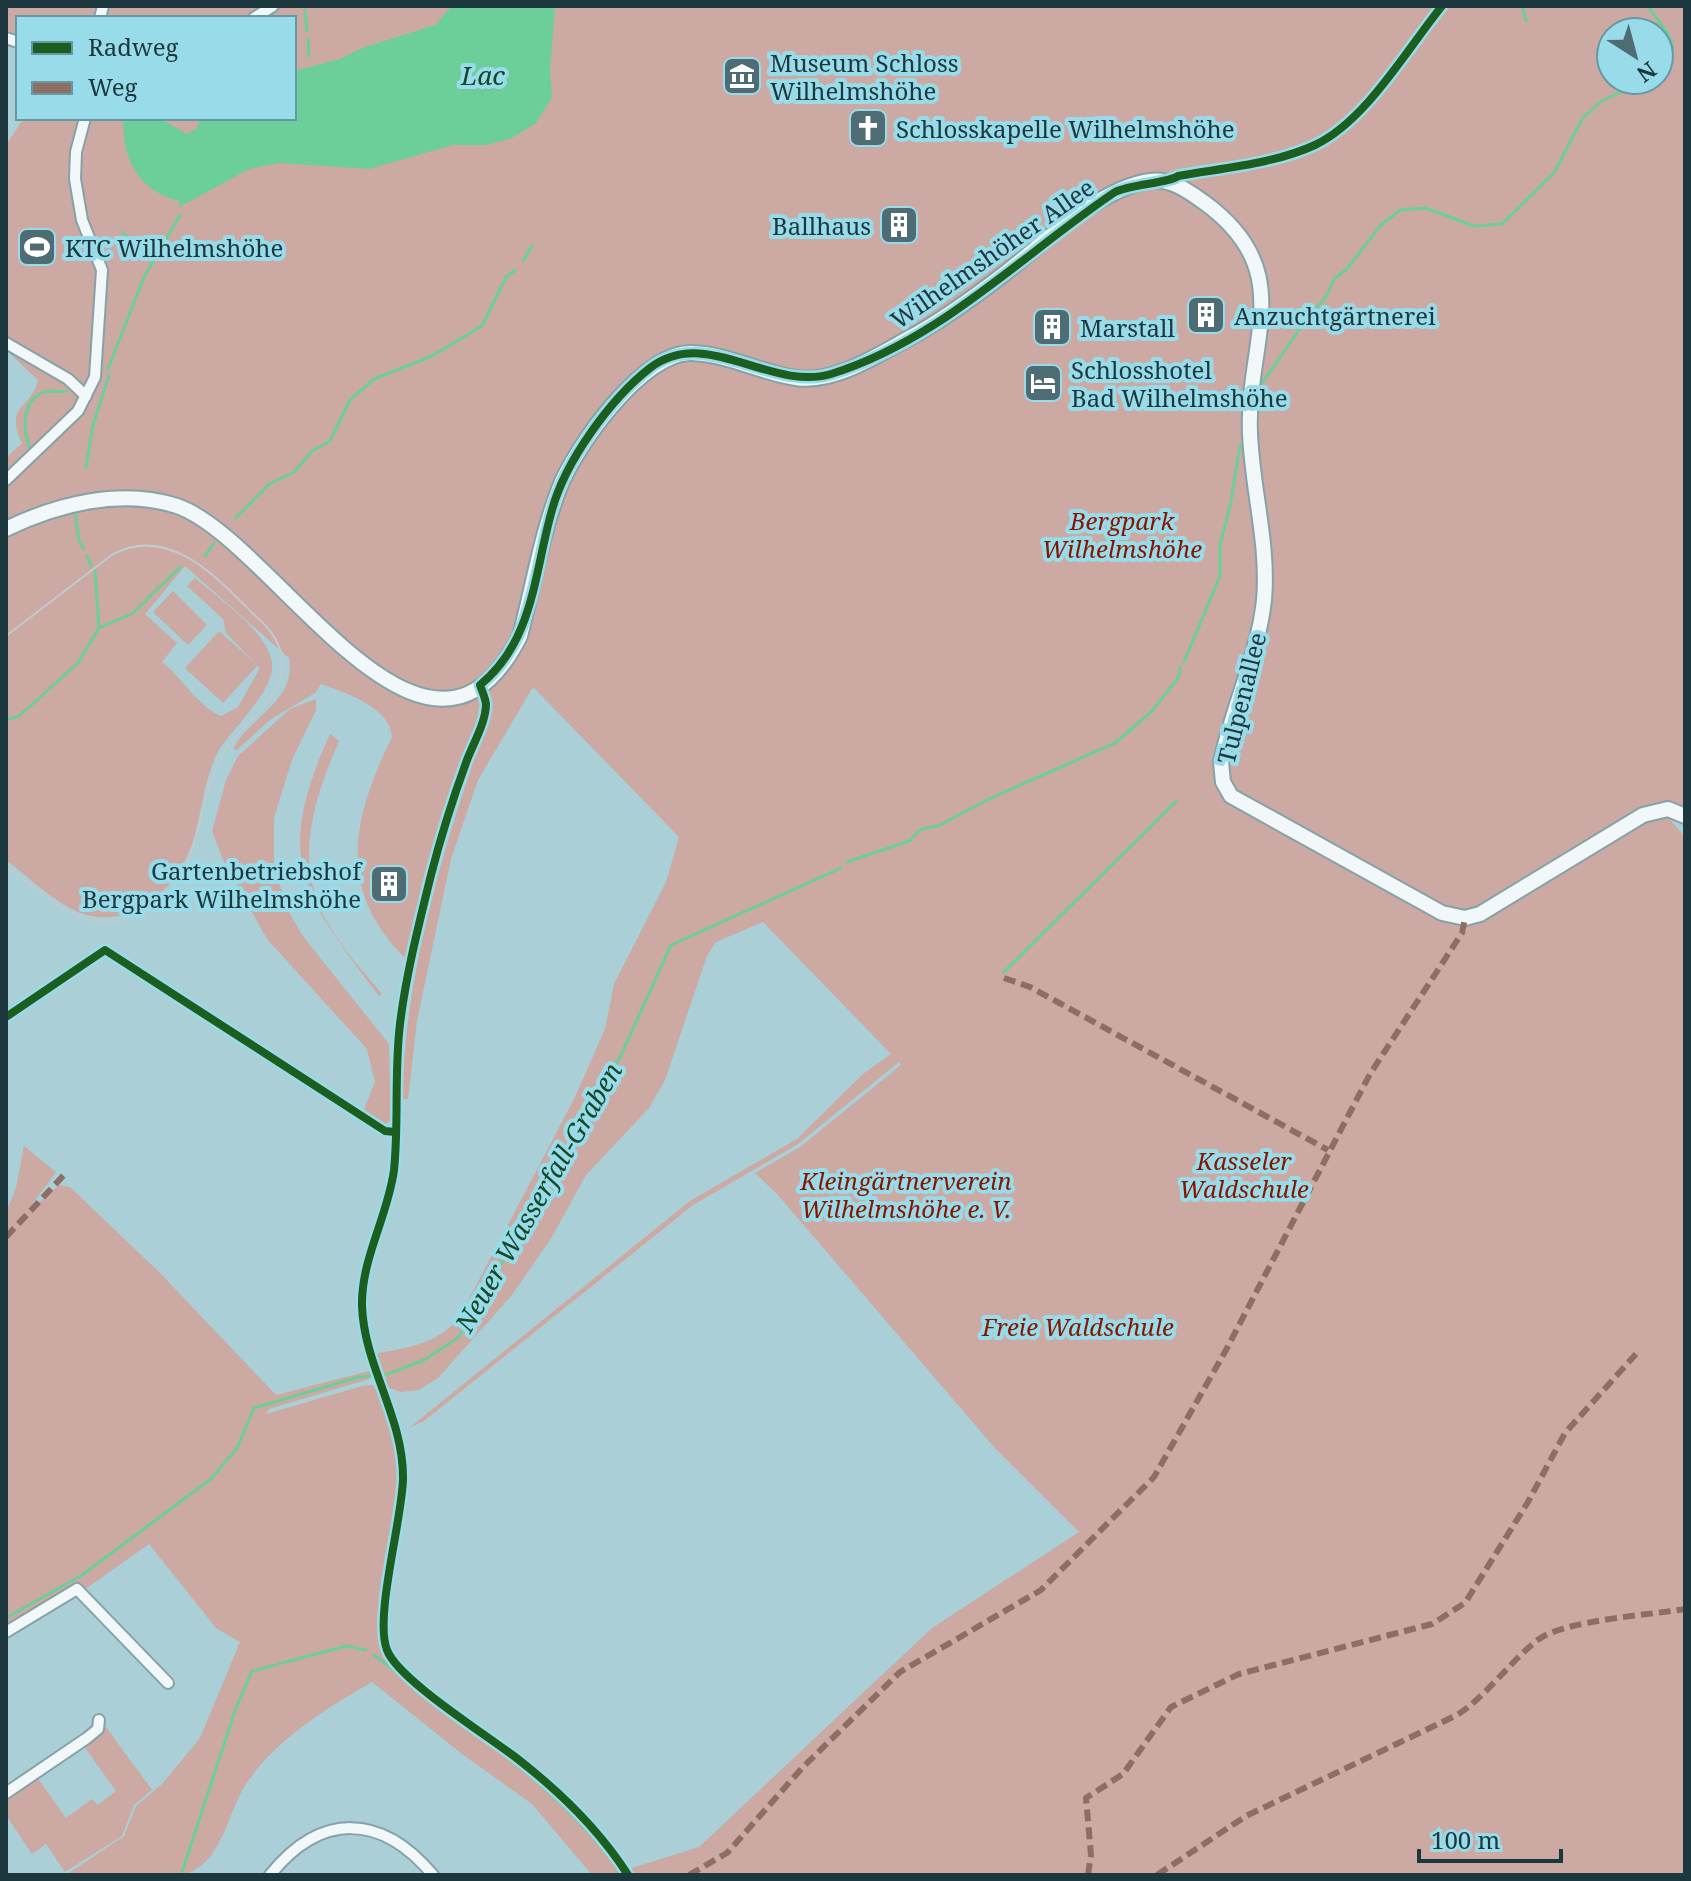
<svg xmlns="http://www.w3.org/2000/svg" width="1691" height="1881" font-family="'Noto Serif',serif">
	<rect width="100%" height="100%" fill="#aacfd7"/>
	<!-- green -->
	<g fill="#cca9a2" fill-rule="evenodd">
		<path d="M6,6H1685V807L1662,816H1667L1685,837V1875H634L632,1868L699,1847L932,1628L1079,1532L994,1447L778,1195L755,1173L800,1147L901,1065L899,1062L798,1144L693,1205L424,1421L409,1428L690,1201L797,1139L863,1074L891,1054L763,922L716,942L707,956L665,1080L649,1108L586,1175L552,1237L512,1295L438,1378L419,1390L401,1392L386,1387L375,1354C408,1347 436,1345 459,1318L574,1099L605,1029L614,984L666,882L679,837L533,687L478,780L451,859L417,1021L408,1099H402C405,986 435,876 471,768L460,762L440,822L405,958C335,888 353,817 392,737C390,707 346,693 321,684L315,693L271,719L237,750L233,749C249,717 297,701 289,658L185,566L145,614L177,643L162,662C183,678 196,705 221,716L238,707L260,668L257,666L223,703L185,668L219,631L255,663L226,633L223,619L187,586L195,578C217,597 268,632 272,663C275,691 233,727 219,750C205,775 202,810 194,838C181,883 139,928 87,915C58,907 30,878 6,860V458L22,443C4,404 31,410 38,380L6,350V145L24,118H294V18H18V35L6,30ZM1611,32H1659V80H1611Z"/>
		<path d="M173,591L207,625L188,645L153,612Z"/>
		<path d="M316,699V710L292,760L274,818V869L290,914L302,935L389,1044L391,1119L385,1125L363,1112L375,1082L367,1049L267,939L223,860L212,831L226,780L238,756L290,709Z"/>
		<path d="M330,734L339,741C313,801 292,865 329,925C343,950 364,972 382,994L379,996C302,894 273,860 330,734Z"/>
		<path d="M24,1146L56,1172L31,1206L34,1207L59,1185L70,1187L160,1273L276,1395L369,1371L372,1374L369,1379L269,1409L266,1414L362,1386L372,1385L382,1391C395,1431 403,1468 398,1510C395,1543 373,1622 383,1649C394,1679 488,1738 518,1761C558,1793 598,1831 626,1875H592L532,1804L462,1754L372,1682C326,1709 279,1737 248,1781C227,1810 224,1864 183,1875C160,1881 93,1875 66,1875L124,1836L136,1806L163,1783L200,1738L240,1642L216,1628L149,1544L84,1590L78,1582L6,1626V1212L16,1188Z"/>
		<path d="M106,1727L152,1790L134,1805L122,1836L65,1872L46,1844L32,1854L6,1815V1798L37,1777L66,1818L92,1799L98,1805L116,1791L83,1745Z"/>
	</g>
	<!-- water -->
	<path fill="#6ccf99" d="M452,6H555L550,71L552,97L536,123L510,139L485,145H453L369,169L279,163L249,169L185,204C179,200 174,200 167,197C132,182 123,153 123,118H159L187,134L197,128L200,118H294V71L340,59L362,48L435,25Z"/>
	<g fill="none" stroke-linecap="round" stroke-linejoin="round">
		<!-- stream -->
		<g stroke="#6ccf99" stroke-width="3">
			<path d="M1522,6L1526,21"/>
			<path d="M1648,6C1662,28 1689,48 1659,71"/>
			<path d="M305,10L307,31"/>
			<path d="M308,39L309,56"/>
			<path d="M181,198V206"/>
			<path d="M123,232C131,245 145,247 153,260"/>
			<path d="M523,261L532,246"/>
			<path d="M108,369L144,277L180,215"/>
			<path d="M1262,383L1308,317L1326,297L1334,279L1346,270L1381,225L1400,210L1426,208L1474,226L1502,224L1554,173L1582,119L1600,102L1645,80"/>
			<path d="M29,446C23,429 22,403 41,393C47,389 58,393 66,391"/>
			<path d="M86,467L93,425L109,375"/>
			<path d="M75,512L79,541L84,549"/>
			<path d="M236,518L269,484L294,472L312,451L330,441L350,400L374,379L432,356L482,326L506,277L515,270"/>
			<path d="M87,556L91,566"/>
			<path d="M205,556L214,543"/>
			<path d="M101,627L133,613L180,567"/>
			<path d="M1184,662L1220,576V545L1231,502L1240,445"/>
			<path d="M6,720L19,716L78,663L99,628L95,571"/>
			<path d="M847,862L909,841L921,829L938,826L989,799L1115,743L1152,711L1178,678L1180,668"/>
			<path d="M1004,972L1176,801"/>
			<path d="M6,1618L82,1575L212,1478L237,1448L254,1408L359,1377L388,1374L424,1360L458,1338L621,1055L671,945L841,868"/>
			<path d="M374,1655C454,1716 567,1791 622,1875"/>
			<path d="M181,1875L236,1708L252,1671L346,1646L366,1650"/>
		</g>
		<defs>
			<g id="minor">
				<path d="M100,18L103,6"/>
				<path d="M254,18L273,6"/>
				<path d="M6,38L18,42"/>
				<path d="M6,343L68,379L86,396"/>
				<path d="M6,480L78,411L95,377L102,270L82,220L75,179L76,152L85,118"/>
				<path d="M6,1632L77,1589L168,1683"/>
				<path d="M6,1793L87,1738L98,1729L99,1720"/>
				<path d="M270,1875C321,1812 381,1813 433,1875"/>
			</g>
			<path id="secondary" d="M6,529C57,504 121,488 177,506C274,539 427,822 520,636C533,587 541,536 559,489C575,447 643,351 692,353C728,354 761,373 796,378C833,384 878,355 909,338C943,320 974,297 1004,274C1044,243 1099,188 1150,181C1171,178 1188,191 1205,203C1299,272 1246,340 1250,433C1252,489 1269,544 1264,600C1258,656 1232,708 1221,762L1223,782L1231,796L1442,913L1465,918L1480,914L1643,815L1668,809L1685,816"/>
		</defs>
		<!-- minor casing -->
		<use href="#minor" stroke="#85a2a8" stroke-width="14"/>
		<!-- secondary casing -->
		<use href="#secondary" stroke="#85a2a8" stroke-width="18"/>
		<!-- minor -->
		<use href="#minor" stroke="#f2f8f9" stroke-width="10"/>
		<!-- secondary -->
		<use href="#secondary" stroke="#f2f8f9" stroke-width="14"/>
		<!-- tram -->
		<path stroke="#bfcbce" stroke-width="2" d="M6,636L113,554C176,522 225,588 267,627C278,640 284,654 282,671C277,706 237,726 222,755C191,813 203,906 118,921C76,929 37,889 6,866"/>
		<!-- quiet -->
		<g stroke="#8d6e63" stroke-width="6" stroke-dasharray="12 6" stroke-linecap="butt">
			<path d="M1004,978L1030,987L1328,1150"/>
			<path d="M6,1237L64,1175"/>
			<path d="M689,1875L727,1853L803,1767L900,1672L1041,1590L1154,1477L1226,1350L1370,1074L1462,933L1465,918"/>
			<path d="M1088,1875L1091,1855L1086,1798L1123,1774L1171,1707L1239,1674L1432,1624L1465,1603L1528,1502L1565,1433L1636,1354"/>
			<path d="M1157,1875L1246,1816L1457,1715C1488,1695 1509,1662 1539,1639C1566,1620 1650,1615 1685,1609"/>
		</g>
		<defs>
			<g id="cycleway">
				<path d="M6,1017L105,950L385,1131L395,1132"/>
				<path d="M628,1875C600,1831 560,1792 519,1760C490,1737 398,1680 387,1650C374,1617 402,1521 403,1479C404,1418 364,1366 362,1306C361,1259 388,1216 394,1170C399,1122 394,1073 400,1024C406,974 419,924 431,875C441,836 453,798 467,760C473,744 486,722 486,704C485,697 482,691 480,685C534,641 534,573 552,510C565,462 610,399 650,368C706,325 770,392 831,374C939,341 1023,254 1115,192C1132,184 1169,183 1178,176C1222,168 1274,164 1315,145C1366,121 1407,49 1442,6"/>
			</g>
		</defs>
		<!-- cycleway casing -->
		<use href="#cycleway" stroke="#98dbe9" stroke-width="13"/>
		<!-- cycleway -->
		<use href="#cycleway" stroke="#1b5e20" stroke-width="8"/>
	</g>
	<!-- icons -->
	<defs>
		<symbol id="museum-square" viewBox="-11 -11 22 22"><rect x="-9" y="-9" width="18" height="18" rx="4" fill="#4e6c73" stroke="#98dbe9"/><path d="M0-6L6-3V-2H-6V-3ZM-5-1h2V3h-2ZM-1-1h2V3h-2ZM3-1h2V3H3ZM-6 4H6V6H-6Z" fill="#fff"/></symbol>
		<symbol id="church-square" viewBox="-11 -11 22 22"><rect x="-9" y="-9" width="18" height="18" rx="4" fill="#4e6c73" stroke="#98dbe9"/><path d="M-1.2-6h2.4v3.5h3.3v2.4h-3.3V6h-2.4V-.1h-3.3v-2.4h3.3Z" fill="#fff"/></symbol>
		<symbol id="building-square" viewBox="-11 -11 22 22"><rect x="-9" y="-9" width="18" height="18" rx="4" fill="#4e6c73" stroke="#98dbe9"/><path d="M-4-6H4V6H1V3H-1V6H-4ZM-2.5-4.3h1.7v1.8h-1.7ZM.8-4.3h1.7v1.8H.8ZM-2.5-1h1.7V.8h-1.7ZM.8-1h1.7V.8H.8Z" fill="#fff"/></symbol>
		<symbol id="stadium-square" viewBox="-11 -11 22 22"><rect x="-9" y="-9" width="18" height="18" rx="4" fill="#4e6c73" stroke="#98dbe9"/><path d="M0-5a6.5 5 0 1 0 0 10a6.5 5 0 1 0 0-10ZM-3.5-1.8h7v3.6h-7Z" fill="#fff"/></symbol>
		<symbol id="hotel-square" viewBox="-11 -11 22 22"><rect x="-9" y="-9" width="18" height="18" rx="4" fill="#4e6c73" stroke="#98dbe9"/><path d="M-6-4.5h1.5V1H6V5H4.5V3h-9V5H-6ZM-4 0a1.8 1.8 0 1 1 3.6 0ZM.5 0V-2.5h3Q6-2.5 6 0Z" fill="#fff"/></symbol>
	</defs>
	<g fill-rule="evenodd">
		<use href="#museum-square" x="720" y="54" width="44" height="44"/>
		<use href="#church-square" x="846" y="106" width="44" height="44"/>
		<use href="#building-square" x="877" y="203" width="44" height="44"/>
		<use href="#stadium-square" x="15" y="225" width="44" height="44"/>
		<use href="#building-square" x="1184" y="293" width="44" height="44"/>
		<use href="#building-square" x="1030" y="305" width="44" height="44"/>
		<use href="#hotel-square" x="1021" y="361" width="44" height="44"/>
		<use href="#building-square" x="367" y="862" width="44" height="44"/>
	</g>
	<g text-anchor="middle" dominant-baseline="central" stroke-width="8" stroke-linejoin="round" paint-order="stroke">
		<!-- poi labels -->
		<g font-size="24" fill="#1c373d" stroke="#98dbe9" text-anchor="start">
			<text x="770" y="62">Museum Schloss<tspan x="770" dy="28">Wilhelmshöhe</tspan></text>
			<text x="896" y="128">Schlosskapelle Wilhelmshöhe</text>
			<text x="871" y="225" text-anchor="end">Ballhaus</text>
			<text x="65" y="247">KTC Wilhelmshöhe</text>
			<text x="1234" y="315">Anzuchtgärtnerei</text>
			<text x="1080" y="327">Marstall</text>
			<text x="1071" y="369">Schlosshotel<tspan x="1071" dy="28">Bad Wilhelmshöhe</tspan></text>
			<text x="361" y="870" text-anchor="end">Gartenbetriebshof<tspan x="361" dy="28">Bergpark Wilhelmshöhe</tspan></text>
		</g>
		<!-- street labels -->
		<g font-size="24" fill="#1c373d" stroke="#98dbe9">
			<text transform="translate(992 253) rotate(-35)">Wilhelmshöher Allee</text>
			<text transform="translate(1241 698) rotate(-76)">Tulpenallee</text>
		</g>
		<!-- park labels -->
		<g font-size="24" font-style="italic" fill="#881500" stroke="#98dbe9">
			<text x="1122" y="520">Bergpark<tspan x="1122" dy="28">Wilhelmshöhe</tspan></text>
			<text x="1244" y="1160">Kasseler<tspan x="1244" dy="28">Waldschule</tspan></text>
			<text x="906" y="1180">Kleingärtnerverein<tspan x="906" dy="28">Wilhelmshöhe e. V.</tspan></text>
			<text x="1078" y="1326">Freie Waldschule</text>
		</g>
		<!-- water labels -->
		<g font-size="26" font-style="italic" fill="#164728" stroke="#98dbe9">
			<text x="483" y="75">Lac</text>
			<text transform="translate(538 1197) rotate(-60)">Neuer Wasserfall-Graben</text>
		</g>
	</g>
	<!-- border -->
	<rect width="1691" height="1881" fill="none" stroke="#1c373d" stroke-width="16"/>
	<!-- legend -->
	<rect x="16" y="16" width="280" height="104" fill="#98dbe9" stroke="#6699a4" stroke-width="2"/>
	<rect x="32" y="42" width="40" height="12" fill="#1b5e20" stroke="#6699a4" stroke-width="2"/>
	<text x="88" y="56" font-size="24" fill="#1c373d">Radweg</text>
	<rect x="32" y="82" width="40" height="12" fill="#8d6e63" stroke="#6699a4" stroke-width="2"/>
	<text x="88" y="96" font-size="24" fill="#1c373d">Weg</text>
	<!-- north arrow -->
	<g transform="translate(1635 56) rotate(144)"><circle r="38" fill="#98dbe9" stroke="#6699a4" stroke-width="2"/>
	<path d="M0-6L14 30L0 20L-14 30Z" fill="#4e6c73"/>
	<text y="-12" font-size="22" font-weight="bold" text-anchor="middle" fill="#1c373d">N</text>
	</g>
	<!-- scale -->
	<path d="M1419 1849v12h142v-12" fill="none" stroke="#1c373d" stroke-width="4"/>
	<text x="1431" y="1849" font-size="24" fill="#1c373d" stroke="#98dbe9" stroke-width="6" paint-order="stroke">100 m</text>
</svg>
